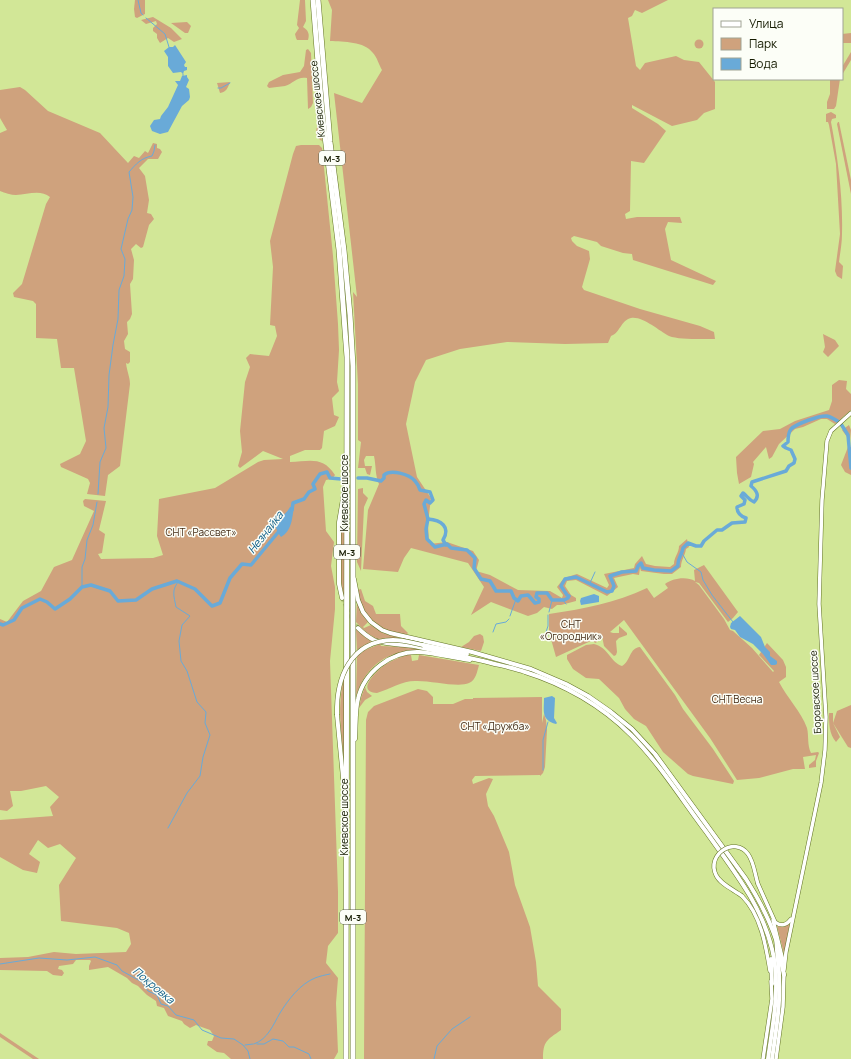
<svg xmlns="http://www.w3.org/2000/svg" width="851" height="1059" font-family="Manrope,sans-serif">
	<rect width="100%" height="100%" fill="#d2e797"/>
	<!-- green -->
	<g fill="#cfa27d">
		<path d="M135,0H145V14L137,18L135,17L134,9Z"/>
		<path d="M300,0H305L306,21L303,27C308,30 310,34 308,40H297L296,38L295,34L299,28L297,25Z"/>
		<path d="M328,0H668L642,13L635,10L632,16L628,18L636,66L640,70L645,63L676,56L684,60L699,62L715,82V109L704,113L697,120L672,126L632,105V108L658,124L666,131L644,163L631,161L630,211L625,214L626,219L637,217H680L682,223L668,222L665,229L671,260L716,281L713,285L633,260L632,254L623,253L601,246L597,242L574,236L571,238L572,241L577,246L589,251L590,259L582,287L584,290L640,309L700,326L714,332L715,339C704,339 679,340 669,336C659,331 643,316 631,318C621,320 620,333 611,336L608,343L565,344L507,342L460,349L426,360L415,382L406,424L417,477L431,498L428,523L429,544L447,542L473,551L479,560L476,571L490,575L518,590L550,591L562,598L563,595L557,587L564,578L577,574L607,588L609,585L604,574L634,568L635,564L642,556L646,564L655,566L670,567L674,564C674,557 679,553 679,546L687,539L689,547L686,549C685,556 681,560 681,567L672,574H664L641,571L640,568L639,575L633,574L614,578L618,587L607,596L576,580L567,581L565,586L571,595L576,598V601L561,605H557L552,609L544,607L537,613L528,616L491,602L471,615L484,587L468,563L411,548L404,558L398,572L363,569L368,510L379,484C375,476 376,465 374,456H366L364,460L365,466H372L370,475L367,474L365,468H358L361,442L358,440V384L353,292L357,297L334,93L362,103L382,70C379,65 377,57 373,53C364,41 344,42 330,41L332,10Z"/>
		<path d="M153,17L171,28L182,39L174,42L168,38L160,43L157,38V34L153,31V28L157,24L156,21L146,24L141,20Z"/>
		<path d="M187,22L191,26L188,33H185L171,23Z"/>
		<path d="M851,33V43H842V34Z"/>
		<circle cx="699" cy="44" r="4.5"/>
		<path d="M308,49L311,53L313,103L311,107L308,109L307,78C297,76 294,83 285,86C280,87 274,87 269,88L267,86L269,82L283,75L300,72L304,66L306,50Z"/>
		<path d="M851,52V60L842,75V67Z"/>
		<path d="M830,79H840L836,106L834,109H827V102L830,94Z"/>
		<path d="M230,82C228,88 226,92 220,93L217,83Z"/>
		<path d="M20,87L25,90L48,111L100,133L128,163L134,156L139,158L145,151L148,153L153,143L157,144V148L160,149L162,152L158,159H148L139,168L145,176L149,200L147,213L151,214L154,219L149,225L143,247L141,248L136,244L131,249L134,260L133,279L130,284L132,314L130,319L127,322L128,334L124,341L125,349L130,352V362L128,364L126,363C127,372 130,377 130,384L120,466L108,475L105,496L87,494L90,483L88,479L61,467L60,464L80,454L86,441L74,368H61L57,339L36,338V304L33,301L14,297L13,293L22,284L46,204L50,197C40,189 27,195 16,195C11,195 5,193 0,191V133L7,130L0,118V90Z"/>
		<path d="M831,112L836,115V118L832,119L831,122C838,159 843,197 842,234C842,244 840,253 839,262L843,266L842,279L837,276L835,271L840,234L836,164L829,125L828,122H826V114Z"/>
		<path d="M838,122H839L851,180V194L837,124Z"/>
		<path d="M319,124H320L322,141C316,138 314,130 319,124Z"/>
		<path d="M301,145H319L322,148L333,256L338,324L339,350L337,382L339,391L332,398L334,415L339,417L335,426L324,431L322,448L320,450H305L290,456V462C310,461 323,456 335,475L332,479L326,480L323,487L326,531L334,542L331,566L335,587V609L330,661L338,892V933L328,946L326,963L338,978L336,1003L338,1052L334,1059H231L224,1053L217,1052L207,1045L208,1041H212L214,1036L210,1030L196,1025L190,1028L184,1024L182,1021L168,1016L164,1008L157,1006L156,1001L147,995L138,986L132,983L127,978L108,967L89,970V966L91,961L90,960H76L73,964L59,966L58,969L62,970L64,973L62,976L53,975L47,971L0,970V958L28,957L54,952L76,954L126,952L131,944L129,933L117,928L61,921L59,885L76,858L60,844L48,848L38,840L29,854L40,862L37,873L23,870L0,857V820L53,816L50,807L59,797L46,786L21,791H10L13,806L7,811L0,810V619L7,622L23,601L41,591L54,567L72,560L94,511L84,506L83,501L85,499L106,501L99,530L105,534L102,553L98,554L101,559L153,558L163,555L157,536L159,499L215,488L258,462L264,460L283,459L263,451L240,468L238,466L242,452L240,431L245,382L250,367L246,358L250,354L269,356L277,336L275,326L270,325L273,267L270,241L293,154L296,146Z"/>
		<path d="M823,334L835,340L839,346L828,357L823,352L825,347Z"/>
		<path d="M839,380L847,381L846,389L851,394V410L835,424L827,419H821L803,427L795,429L779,444L772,457L769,459L766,447L753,462L754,464L751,477L739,484L737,473L736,457L763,431L780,429L795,421L829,410L832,401V385Z"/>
		<path d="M849,425L851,430L850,441L842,430Z"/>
		<path d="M848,447H851V475L845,472L841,465Z"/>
		<path d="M363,488V493L368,498L364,507L361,571L357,562L358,489Z"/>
		<path d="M341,531H344V599L341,582Z"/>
		<path d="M704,565L738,612L733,618L728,622L699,583L695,582L699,585L724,619L730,630L733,631L752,648L773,672L774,671L759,655L767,643L783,660L786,667V677L779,682C787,698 801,711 807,728C809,736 807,745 811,753L818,752L819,753L816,761V767L809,768V765L815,760L816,755L803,757L805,769H793L759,778L737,780L710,738L624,620L610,632L613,633H619V626L627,633V635L619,638L616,641L617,652L616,655L614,656L604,646L602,636L597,638V642L595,643L593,640L556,657L549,632V614C583,609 615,603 647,588L654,598L668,588L665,584C672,578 687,576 695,581L694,570Z"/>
		<path d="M361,589L365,601L373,606L376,614H400L401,626L408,633L406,635C400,634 393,633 388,631C370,625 360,607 358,590Z"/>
		<path d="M357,603L362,613L368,622L363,627L364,628L371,625L383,633L400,638L377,639L367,633L356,622Z"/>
		<path d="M356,629L372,642L357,650Z"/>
		<path d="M480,634L483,636L484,642L481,651L461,647L469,642L474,636Z"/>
		<path d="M380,644L381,646L406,647L428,651C393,648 366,662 356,697L357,656L365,650Z"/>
		<path d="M594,644C608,647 611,663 622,666C631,661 629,648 640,647L675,695L683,709L713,749L734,781L733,784L693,776L688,774L663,752L646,726L634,719L625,709L619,698L599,679L586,678L573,669L567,659V655L586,645Z"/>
		<path d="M407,655H411L412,661L418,660L419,655L479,665C477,672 476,680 469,683C458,688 429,680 415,681C402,681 390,689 377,693C354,691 379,669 386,664C393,660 400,657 407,655Z"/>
		<path d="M344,677V761C341,731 337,706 344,677Z"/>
		<path d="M365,687L367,692L372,696L365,700L359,708L361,698Z"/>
		<path d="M418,689L427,691L433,697V704H453L465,699H473V698L542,697V723L544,714L546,720L547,730L545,767L543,773L540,776V775L475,776L472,780L473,784L489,778L493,779L486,794L488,806L494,816L509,852L515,885L530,927L536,962L538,986L561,1009V1030C547,1040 543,1041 543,1059H364L366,720L368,712L374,706Z"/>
		<path d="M851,705V748L848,747L833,723L840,737L836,742C829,734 829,723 829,713H833V723L837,711Z"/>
		<path d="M790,923L784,954L777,926L784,927Z"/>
		<path d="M0,1033L39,1059H33L0,1037Z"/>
	</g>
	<!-- water -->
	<g fill="#69aad8">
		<path d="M175,45L186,62L184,65L185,67H187V70L184,71L183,74L181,72L173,73L168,66V57L164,51L169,47H173Z"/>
		<path d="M187,75V77L189,80L186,87L189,89L190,97L189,100L182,106L168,132L160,134L152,131L150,126L154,120L160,119L161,116L168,107L178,85L175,81H180L182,76Z"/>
		<path d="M290,507H294C292,518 292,531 281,537C267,517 283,521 290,507Z"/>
		<path d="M594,594L599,596V602L581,605L580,601L581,598Z"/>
		<path d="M740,616L761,637L765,647L770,652V656L777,661V664L775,665H771L763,654L753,644L740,637L735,630L731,629L730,627L731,623Z"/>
		<path d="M552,696L555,698L554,718L557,723L556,724C541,720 544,711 544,698Z"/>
	</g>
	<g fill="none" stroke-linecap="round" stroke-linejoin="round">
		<!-- stream -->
		<g stroke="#69aad8" stroke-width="1">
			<path d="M138,0L141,13L143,15"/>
			<path d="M146,18L165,34L169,47"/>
			<path d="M183,74V76"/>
			<path d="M218,88H221L230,83"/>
			<path d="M98,494L100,462L106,448L104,428L108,407L109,375L113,345L118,319L119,290L124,276L125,259L121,249L128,219L132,210L133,197L129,172C136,164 141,158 152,156L154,151L155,145"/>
			<path d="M682,553L687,562L701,572L703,580L712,595L733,622"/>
			<path d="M590,583L595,572"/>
			<path d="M82,587V567L85,559L87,540L93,525L97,502"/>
			<path d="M563,600L566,604"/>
			<path d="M549,612L552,600"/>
			<path d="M548,615V626L546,632L548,635"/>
			<path d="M510,616L516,599"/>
			<path d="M493,632L496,624L506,622L509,619"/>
			<path d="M543,770V740L548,722"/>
			<path d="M168,828L187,793L200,776L203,757L210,735L205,723L206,712L197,702L187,671L181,661L179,641L182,625L190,616L176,607C174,596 171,590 179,581"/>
			<path d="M0,964L39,958L67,960L95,957L117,965L122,971L142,982L148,991L157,995L161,1004L168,1006L176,1015L194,1020L202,1030L221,1038L234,1039L243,1045L248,1051L250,1059"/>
			<path d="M254,1044C268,1039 273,1025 280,1013C288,1000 300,984 315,978C320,976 325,975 330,974"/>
			<path d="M257,1044H264L273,1039L283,1041L289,1047H294L309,1054L311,1059"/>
			<path d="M245,1045L253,1044"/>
			<path d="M434,1059L437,1046L452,1029L470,1017"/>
		</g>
		<!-- river -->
		<g stroke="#69aad8" stroke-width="3.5">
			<path d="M841,424L848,435L851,468"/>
			<path d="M358,478H367L381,481L384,478V475C391,469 409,474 415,481C417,483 419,487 420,490L430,492L433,500L430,503L426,500L424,504L428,519L426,529L427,539L435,547L447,544L451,548L467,550L475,558L474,568L481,579L490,581L496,591H511L514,598L518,601L521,596L528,595L535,603L539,602V599L536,597L537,593H547L552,600H564L568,598L569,596L567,595L561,586L565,579L576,577L607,592L612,591L614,586L610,576L622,572L636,571L638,566L641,563L643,568L654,570L671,571L678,566C677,559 682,555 683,548L688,543L696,546H701L704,541L717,530H722L732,523L745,522L746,518C740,516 737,513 737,507L744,504L745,500L741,496L743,493C747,496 749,500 754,502C760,496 757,491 751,486L752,482L786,471L789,466L794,463L795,459L791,450L786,448L783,446L788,442C788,438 788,433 791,429C796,424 820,415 827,416C831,417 836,420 839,422"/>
			<path d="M292,510L293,503L304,499L309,492L315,489L313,484L320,474L327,472L330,478L341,479"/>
			<path d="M428,519C441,520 451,527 443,540L446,545"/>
			<path d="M0,624L3,625L14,620L22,608L40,599L47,602L55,609L70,599L82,587L91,585L110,591L118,601L136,600L152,589L177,581L195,589L212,606L220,603L230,578L242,564L251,565L280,530"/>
		</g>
		<!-- primary-tunnel -->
		<path stroke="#b6c880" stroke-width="4" stroke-dasharray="4 2" stroke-linecap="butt" d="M342,598L352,619L358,628"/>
		<defs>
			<g id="secondary">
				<path d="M758,884L775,922C781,927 787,925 791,919"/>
				<path d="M742,896C761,915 766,946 770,971"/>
				<path d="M773,920L783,961"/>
				<path d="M784,970L786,952L821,783L825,750L826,717L819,604L822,500L827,441L831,431L851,413"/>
				<path d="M763,1059L772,999L771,981"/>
				<path d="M776,1059L783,1007L784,973"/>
			</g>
			<g id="primary">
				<path d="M354,579L358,600L363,612L371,622L382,630L390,633L472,652L531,669L566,684L588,696L611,712L632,729L655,754L746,879C758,898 769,918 776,940C777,946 777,954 778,961C782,996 777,1024 772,1059"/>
				<path d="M342,598L339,584V522L345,487"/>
				<path d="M358,628C363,633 368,637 374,640C387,645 401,644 414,646C437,651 460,656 483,661C497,665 511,667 525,672C564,684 602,706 631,735C660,764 682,800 707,833C733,870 761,904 772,949C781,986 773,1022 768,1059"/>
				<path d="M423,645L467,654"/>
				<path d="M337,715L344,788"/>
				<path d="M355,739C356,726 355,711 358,699C364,672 391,651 419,652C436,653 453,658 470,660"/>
				<path d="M779,952L784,975"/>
				<path d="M771,959L772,984"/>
			</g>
			<g id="highway">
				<path d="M313,0L322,112L339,250L347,357L346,1059"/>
				<path d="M318,0L330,142L344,250L350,315L353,366V1059"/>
			</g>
		</defs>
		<!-- secondary casing -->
		<use href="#secondary" stroke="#637424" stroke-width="4.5"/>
		<!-- primary casing -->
		<use href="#primary" stroke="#637424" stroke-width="5"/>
		<!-- highway casing -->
		<use href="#highway" stroke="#637424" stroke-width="6"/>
		<!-- secondary -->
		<use href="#secondary" stroke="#fff" stroke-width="3.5"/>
		<!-- primary -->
		<use href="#primary" stroke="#fff" stroke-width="4"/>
		<!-- highway -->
		<use href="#highway" stroke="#fff" stroke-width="5"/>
		<defs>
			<path id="secondary-bridge" d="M742,896C734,890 720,884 716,875C706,854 735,836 748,854C754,862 755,875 758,884"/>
			<path id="primary-bridge" d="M337,715C336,678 350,641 393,640C403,640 413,643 423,645"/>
		</defs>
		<!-- secondary-bridge casing -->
		<use href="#secondary-bridge" stroke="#637424" stroke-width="4.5" stroke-linecap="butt"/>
		<!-- primary-bridge casing -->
		<use href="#primary-bridge" stroke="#637424" stroke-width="5" stroke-linecap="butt"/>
		<!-- secondary-bridge -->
		<use href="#secondary-bridge" stroke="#fff" stroke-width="3.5"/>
		<!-- primary-bridge -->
		<use href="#primary-bridge" stroke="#fff" stroke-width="4"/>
	</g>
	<g text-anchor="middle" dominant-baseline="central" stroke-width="3" stroke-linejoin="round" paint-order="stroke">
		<!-- shield labels -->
		<g fill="#fcfef7" stroke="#5a5f4a" stroke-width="1">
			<rect x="319" y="151" width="26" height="14" rx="3"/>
			<rect x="334" y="545" width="26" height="14" rx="3"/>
			<rect x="340" y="910" width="26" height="14" rx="3"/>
		</g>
		<g font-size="9" font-weight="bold" fill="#151b00">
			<text x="332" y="158">М-3</text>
			<text x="347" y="552">М-3</text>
			<text x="353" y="917">М-3</text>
		</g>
		<!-- street labels -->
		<g font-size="10" fill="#151b00" stroke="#fcfef7">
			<text transform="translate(317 99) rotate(-96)">Киевское шоссе</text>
			<text transform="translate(344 493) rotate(-90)">Киевское шоссе</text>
			<text transform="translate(815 692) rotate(-93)">Боровское шоссе</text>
			<text transform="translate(344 817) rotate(-90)">Киевское шоссе</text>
		</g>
		<!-- park labels -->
		<g font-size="10" fill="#412812" stroke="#fcfef7">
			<text x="201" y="532">СНТ «Рассвет»</text>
			<text x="571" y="624">СНТ<tspan x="571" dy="12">«Огородник»</tspan></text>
			<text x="737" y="699">СНТ Весна</text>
			<text x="495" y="726">СНТ «Дружба»</text>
		</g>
		<!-- water labels -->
		<g font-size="11" font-style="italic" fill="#095b86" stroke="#fcfef7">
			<text transform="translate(265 532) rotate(-52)">Незнайка</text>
			<text transform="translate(154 985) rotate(40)">Покровка</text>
		</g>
	</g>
	<!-- legend -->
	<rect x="713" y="8" width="130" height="72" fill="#fcfef7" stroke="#a0a394"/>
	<rect x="721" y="21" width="20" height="6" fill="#ffffff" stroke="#a0a394"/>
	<text x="749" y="28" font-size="12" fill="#151b00">Улица</text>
	<rect x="721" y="38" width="20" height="12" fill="#cfa27d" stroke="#a0a394"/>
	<text x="749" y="48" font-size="12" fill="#151b00">Парк</text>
	<rect x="721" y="58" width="20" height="12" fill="#69aad8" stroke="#a0a394"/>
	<text x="749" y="68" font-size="12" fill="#151b00">Вода</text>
</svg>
